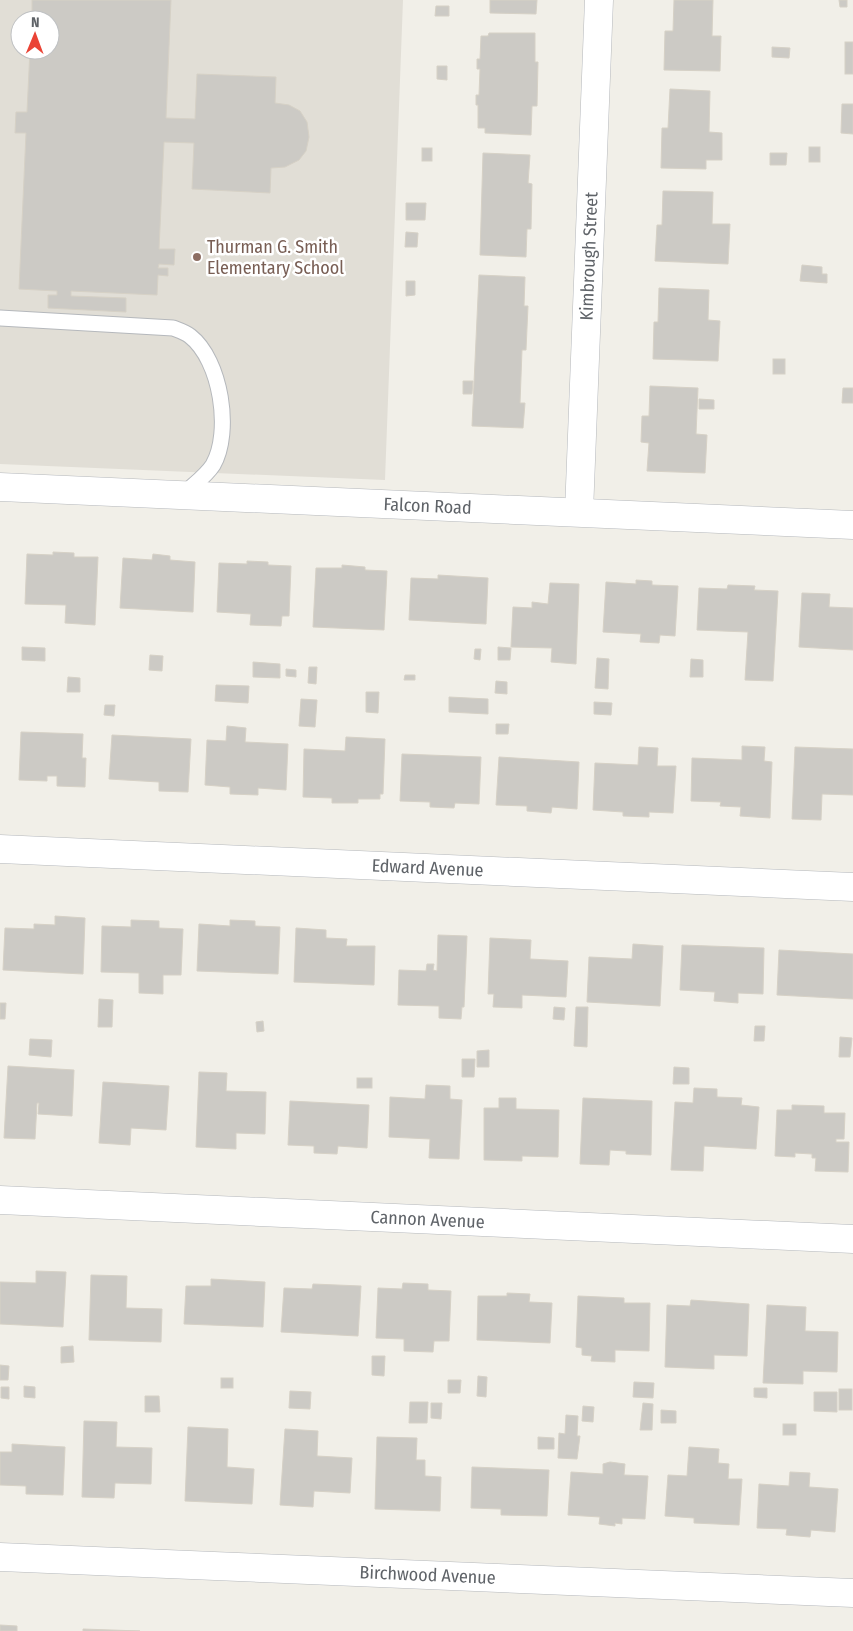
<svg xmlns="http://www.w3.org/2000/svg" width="853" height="1631" font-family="'Fira Sans Condensed',sans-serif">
	<rect width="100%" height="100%" fill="#f1efe8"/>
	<!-- education -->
	<path fill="#e1ded6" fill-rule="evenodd" d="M0,0H403L385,480L0,464ZM20,20H50V50H20Z"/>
	<!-- building -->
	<g fill="#cccac5" stroke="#d6d1c6">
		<path d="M32,0H171L166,118L195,119L197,74L276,77L275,103L289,105L300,111L307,122L309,137L306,151L299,160L285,167L271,168L270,193L192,189L194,143L164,142L159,249H175L174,265L159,264L158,268H168V276L158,275L157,295L71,291V296L126,298V312L48,308V295H57V291L19,289L26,133H15L16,112H27L30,50H50V20H32Z"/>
		<path d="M490,0H537L536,14L490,13Z"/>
		<path d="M674,0H713L712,36H721L720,71L664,70L665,31H673Z"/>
		<path d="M839,0H847V7H840Z"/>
		<path d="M436,6H449V16H435Z"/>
		<path d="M489,33H535V62H538L537,106H532L531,135L485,133V128H478V105H476V95H479L480,69H477V59H480L481,36H488Z"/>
		<rect x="845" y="42" width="8" height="32"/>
		<path d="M772,47L790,48L789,58L772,57Z"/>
		<path d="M437,66H447V80L437,79Z"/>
		<path d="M670,89L710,91L709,132L722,133V160H706V169L661,168L662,128H668Z"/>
		<path d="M842,104H853V134L841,133Z"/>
		<rect x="809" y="147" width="11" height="15"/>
		<rect x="422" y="148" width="10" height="13"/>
		<path d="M483,153L530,155L528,183L532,184L531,229H527L526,257L480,255Z"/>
		<path d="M770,153H787L786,165H770Z"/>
		<path d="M663,191L713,192L712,224H730L728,264L655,261L657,225H662Z"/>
		<path d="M406,203H426L425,220H406Z"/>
		<path d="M406,232L418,233L417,247H405Z"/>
		<path d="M802,265L822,267V274H827V283L800,281Z"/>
		<path d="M479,275L525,277L524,306H528L526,350H522L520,403H525L523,428L472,426Z"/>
		<path d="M406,281H415V295L406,296Z"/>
		<path d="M659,288L709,290L708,320L720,321L718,361L653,359L654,322H658Z"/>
		<rect x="773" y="359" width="12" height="15"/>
		<path d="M463,381H473L472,394H463Z"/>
		<path d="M650,386L698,388L696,434L707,435L705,473L647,471L649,443L641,442L642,416H649Z"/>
		<path d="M843,388H853V403H842Z"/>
		<path d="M699,399L714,400V409H699Z"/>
		<path d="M53,552L74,553V557H98L95,625L65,623L66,605L25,604L27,554L53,555Z"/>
		<path d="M153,554L170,556V560L195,562L193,612L120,608L123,558L152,560Z"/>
		<path d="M247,561L268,562V565L291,566L289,616H282L281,626L250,625L251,614L217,612L219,563L247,564Z"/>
		<path d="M342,565L365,567V570L387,571L384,630L313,627L316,568H342Z"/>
		<path d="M438,575L488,578L486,624L409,620L411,578L438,579Z"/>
		<path d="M636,580L652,581V585L678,586L675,636L660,635L659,643L640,642L641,634L603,632L606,582L636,584Z"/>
		<path d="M550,583L579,584L576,664L551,662L552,648L511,647L513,607L532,608V602L548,604Z"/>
		<path d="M728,585L755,586L754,590L778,591L773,681L745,680L748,632L697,630L699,588L727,589Z"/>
		<path d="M802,593L830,594L829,607L853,608V650L799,647Z"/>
		<path d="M22,647L45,648V661L22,660Z"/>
		<path d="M498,647L511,648L510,660H498Z"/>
		<path d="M475,649H481L480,660L474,659Z"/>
		<path d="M150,655L163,656L162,671L149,670Z"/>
		<path d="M597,658L609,659L608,689L595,688Z"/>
		<path d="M691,659L703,660V677H690Z"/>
		<path d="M253,662L280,664V678L253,677Z"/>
		<path d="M309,667H317L316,684L308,683Z"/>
		<path d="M286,669L296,670V677L286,676Z"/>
		<path d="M405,675H415V680H404Z"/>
		<path d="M68,677L80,678V692H67Z"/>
		<path d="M496,681L507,682V694L495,693Z"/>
		<path d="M216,685L249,686L248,703L215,701Z"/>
		<path d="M366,692H379L378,713L366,712Z"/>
		<path d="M449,697L488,699V714L449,712Z"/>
		<path d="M301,699L317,700L315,727L299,726Z"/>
		<path d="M594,702L612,703L611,715L594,714Z"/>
		<path d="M105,705H115L114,716L104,715Z"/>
		<path d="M496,724H509L508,734H496Z"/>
		<path d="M227,726L246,728L245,742L288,744L286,790L258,788V795L230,794V787L205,785L207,740L226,741Z"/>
		<path d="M21,732L83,734L82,758H86L85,787L57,786V776H47V781L19,780Z"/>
		<path d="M112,735L191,739L188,792L159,791V782L109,779Z"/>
		<path d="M346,737L385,739L383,794H380V799H358V803H332V798L303,797L304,749L345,751Z"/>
		<path d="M742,746L765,747L764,761L772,762L770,818L740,816L741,807L720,806L721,802L691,801L692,758L742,760Z"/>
		<path d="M639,747L658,748L657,766H676L673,813L649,812V817L623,816V812L593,810L595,763L638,765Z"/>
		<path d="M795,747L853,749V795L822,794L821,820L792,819Z"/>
		<path d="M402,754L481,757L479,804L455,803L454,808L430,807V802L400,801Z"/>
		<path d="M499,757L579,762L577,809L552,807L551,813L527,811V806L496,805Z"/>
		<path d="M55,916L85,918L83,974L3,970L5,928L34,929V924L55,925Z"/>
		<path d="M131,920L159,921V928L183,929L181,975H163V994L139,993V973L101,972L102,926L131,927Z"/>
		<path d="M230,920L255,921V926L280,927L278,974L197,971L199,924L230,926Z"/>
		<path d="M296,928L326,930V938L347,939L346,946H375L374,985L294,982Z"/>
		<path d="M438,935L467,936L464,1007H462L461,1019L439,1018V1006L398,1005L399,970L426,971L427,964H434L433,970L437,971Z"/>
		<path d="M490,938L531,940L530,959L568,961L566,997L522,995V1008L493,1007L494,994H488Z"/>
		<path d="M633,944L663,946L660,1006L587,1002L589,957L632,959Z"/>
		<path d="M682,945L764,948L763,994L738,993V1003L714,1001L715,992L680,990Z"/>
		<path d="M779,950L853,954V999L777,995Z"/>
		<path d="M99,999L113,1000L112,1027H98Z"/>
		<path d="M0,1003H6L5,1019H0Z"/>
		<path d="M554,1007L565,1008L564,1020L553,1019Z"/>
		<path d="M576,1007H588L587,1047L574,1046Z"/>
		<path d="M263,1021L264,1031L257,1032L256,1022Z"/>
		<path d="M755,1026H765L764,1041H754Z"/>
		<path d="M840,1037L852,1038L850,1057H839Z"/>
		<path d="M30,1039L52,1040L51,1057L29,1055Z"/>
		<path d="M489,1050V1067H477V1051Z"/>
		<path d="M462,1059H475L474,1077H462Z"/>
		<path d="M8,1066L74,1070L72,1116L38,1114L39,1103H37L35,1139L4,1138Z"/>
		<path d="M674,1067L689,1068V1084H673Z"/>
		<path d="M199,1072L227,1073L226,1091L266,1092L265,1134L236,1133V1149L196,1147Z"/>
		<rect x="357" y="1078" width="15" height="10"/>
		<path d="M103,1082L169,1086L166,1130L131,1128L130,1145L99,1143Z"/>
		<path d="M426,1085L450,1086V1099L462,1100L459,1159L429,1158L430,1139L389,1137L390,1097L425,1099Z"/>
		<path d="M694,1088L717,1089V1097L742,1098L741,1105L759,1107L756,1149L704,1146L703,1171L671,1170L675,1102L693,1103Z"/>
		<path d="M499,1098H516V1109L559,1110L558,1157L522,1156V1161L484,1160V1108H499Z"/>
		<path d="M583,1098L652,1101L651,1155L626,1154V1151L610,1150L609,1165L580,1164Z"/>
		<path d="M290,1101L369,1105L367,1148L338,1146L337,1154L314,1153V1146L288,1145Z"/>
		<path d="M792,1105L824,1106V1113H845L844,1139H836V1142H849L848,1172L815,1171L816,1158H812V1154L795,1153V1157L775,1156L777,1110H792Z"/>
		<path d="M36,1271L66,1272L63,1327L0,1324V1282L36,1283Z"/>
		<path d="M91,1275L127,1276L126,1308L162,1309L161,1342L89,1340Z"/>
		<path d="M211,1279L265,1282L263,1327L184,1324L186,1286H211Z"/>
		<path d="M403,1283L428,1284V1290L451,1291L449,1341H434L433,1352L404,1351V1339L376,1338L378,1288L402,1289Z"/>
		<path d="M313,1284L361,1286L358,1336L281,1332L284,1288L312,1289Z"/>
		<path d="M507,1293L530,1294L529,1302L552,1303L550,1343L477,1340L478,1296H507Z"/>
		<path d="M578,1296L624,1298V1303H650L649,1351L615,1350V1362L591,1361L592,1356L582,1355V1348L576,1347Z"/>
		<path d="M691,1300L749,1304L747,1356L714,1355V1369L665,1367L667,1305L690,1306Z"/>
		<path d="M767,1305L806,1307L805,1331L838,1332L837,1372L803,1371V1384L763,1383Z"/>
		<path d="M73,1346L74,1362L61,1363V1347Z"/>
		<path d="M372,1356H385L384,1376L372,1375Z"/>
		<path d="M0,1365L9,1366L8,1380H0Z"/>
		<path d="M478,1376L487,1377L486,1397L477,1396Z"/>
		<rect x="221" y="1378" width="12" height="10"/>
		<path d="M448,1380H461L460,1393H448Z"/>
		<path d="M634,1382L654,1383L653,1398L633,1397Z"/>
		<path d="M24,1386L35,1387V1398L24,1397Z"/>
		<path d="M1,1387H9V1399L1,1398Z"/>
		<path d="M754,1388H767V1398L754,1397Z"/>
		<rect x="839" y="1389" width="13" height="21"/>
		<path d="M290,1391L311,1392L310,1409L289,1408Z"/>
		<path d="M814,1392H837V1412L814,1411Z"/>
		<path d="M145,1396H159L160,1412H145Z"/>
		<path d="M410,1402H428L427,1423H409Z"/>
		<path d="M431,1403H442L441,1419L431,1418Z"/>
		<path d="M643,1403L653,1404L652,1430H640Z"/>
		<path d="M583,1406L594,1407L593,1422L582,1421Z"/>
		<path d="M661,1410L676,1411V1423H661Z"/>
		<path d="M566,1415L578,1416L577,1436H580L577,1459L558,1458L559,1433L565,1434Z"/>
		<path d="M84,1421L117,1422L116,1447L152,1448L151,1484L115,1483L114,1498L82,1497Z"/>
		<rect x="783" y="1424" width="13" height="11"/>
		<path d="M188,1427L228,1429L227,1467L254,1469L252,1504L185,1501Z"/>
		<path d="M285,1429L318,1431L317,1456L352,1458L350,1493L314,1491L313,1507L280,1505Z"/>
		<path d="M377,1437L417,1438L416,1460H425V1476L441,1477L440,1511L375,1509Z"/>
		<path d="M538,1437L554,1438V1449H538Z"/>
		<path d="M12,1444L65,1447L63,1495L26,1494V1486L0,1485V1452H12Z"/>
		<path d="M689,1447L719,1449L718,1463L729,1464L728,1479H742L739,1525L694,1523V1518L665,1516L668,1475L687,1476Z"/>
		<path d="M610,1462L625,1464L624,1475L648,1476L645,1519L622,1518V1524L615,1523V1526L599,1524L600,1517L568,1515L571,1472L603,1474V1464Z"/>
		<path d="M472,1467L549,1470L547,1516L501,1515V1509L471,1508Z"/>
		<path d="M790,1472L810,1473L809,1487L838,1489L835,1532L811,1530L810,1537L786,1535L787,1529L757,1528L759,1484L789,1486Z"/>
		<path d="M0,1625L17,1626V1631H0Z"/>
		<path d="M83,1629L140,1631H83Z"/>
	</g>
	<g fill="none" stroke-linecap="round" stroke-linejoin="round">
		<defs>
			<path id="lane" d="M0,318L173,328C178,330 185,332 190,336C221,360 232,432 213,465C206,476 192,486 183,495"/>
			<g id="street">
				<path id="s1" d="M0,487L853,525"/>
				<path id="s2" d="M579,512L599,0"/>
				<path id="s3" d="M0,849L853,887"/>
				<path id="s4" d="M0,1200L853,1239"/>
				<path id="s5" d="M0,1557L853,1593"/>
			</g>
		</defs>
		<!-- lane casing -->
		<use href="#lane" stroke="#b5b8bc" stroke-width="17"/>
		<!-- street casing -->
		<use href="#street" stroke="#b5b8bc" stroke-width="29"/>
		<!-- lane -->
		<use href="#lane" stroke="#fff" stroke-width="15"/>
		<!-- street -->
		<use href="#street" stroke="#fff" stroke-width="28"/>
	</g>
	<!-- markers -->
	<circle fill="#8d6e63" stroke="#fff" stroke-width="2" cx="197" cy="257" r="5"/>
	<g text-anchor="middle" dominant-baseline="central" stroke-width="5" stroke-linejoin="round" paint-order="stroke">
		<!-- education labels -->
		<g font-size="18" fill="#785e54" stroke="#fff" text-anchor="start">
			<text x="207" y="247">Thurman G. Smith<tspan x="207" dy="21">Elementary School</tspan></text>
		</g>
		<!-- street labels -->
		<g font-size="18" fill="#5f6368" stroke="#fff">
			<text stroke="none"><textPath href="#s2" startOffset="256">Kimbrough Street</textPath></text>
			<text stroke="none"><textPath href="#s1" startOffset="428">Falcon Road</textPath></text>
			<text stroke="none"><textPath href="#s3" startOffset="428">Edward Avenue</textPath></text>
			<text stroke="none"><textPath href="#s4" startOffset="428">Cannon Avenue</textPath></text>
			<text stroke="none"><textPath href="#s5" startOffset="428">Birchwood Avenue</textPath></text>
		</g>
	</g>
	<!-- north arrow -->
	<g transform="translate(35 35) rotate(1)"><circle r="24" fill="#ffffff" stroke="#bfc1c3"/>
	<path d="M0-4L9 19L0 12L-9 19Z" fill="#ea4335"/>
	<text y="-8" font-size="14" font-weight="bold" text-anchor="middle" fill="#5f6368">N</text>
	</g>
</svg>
